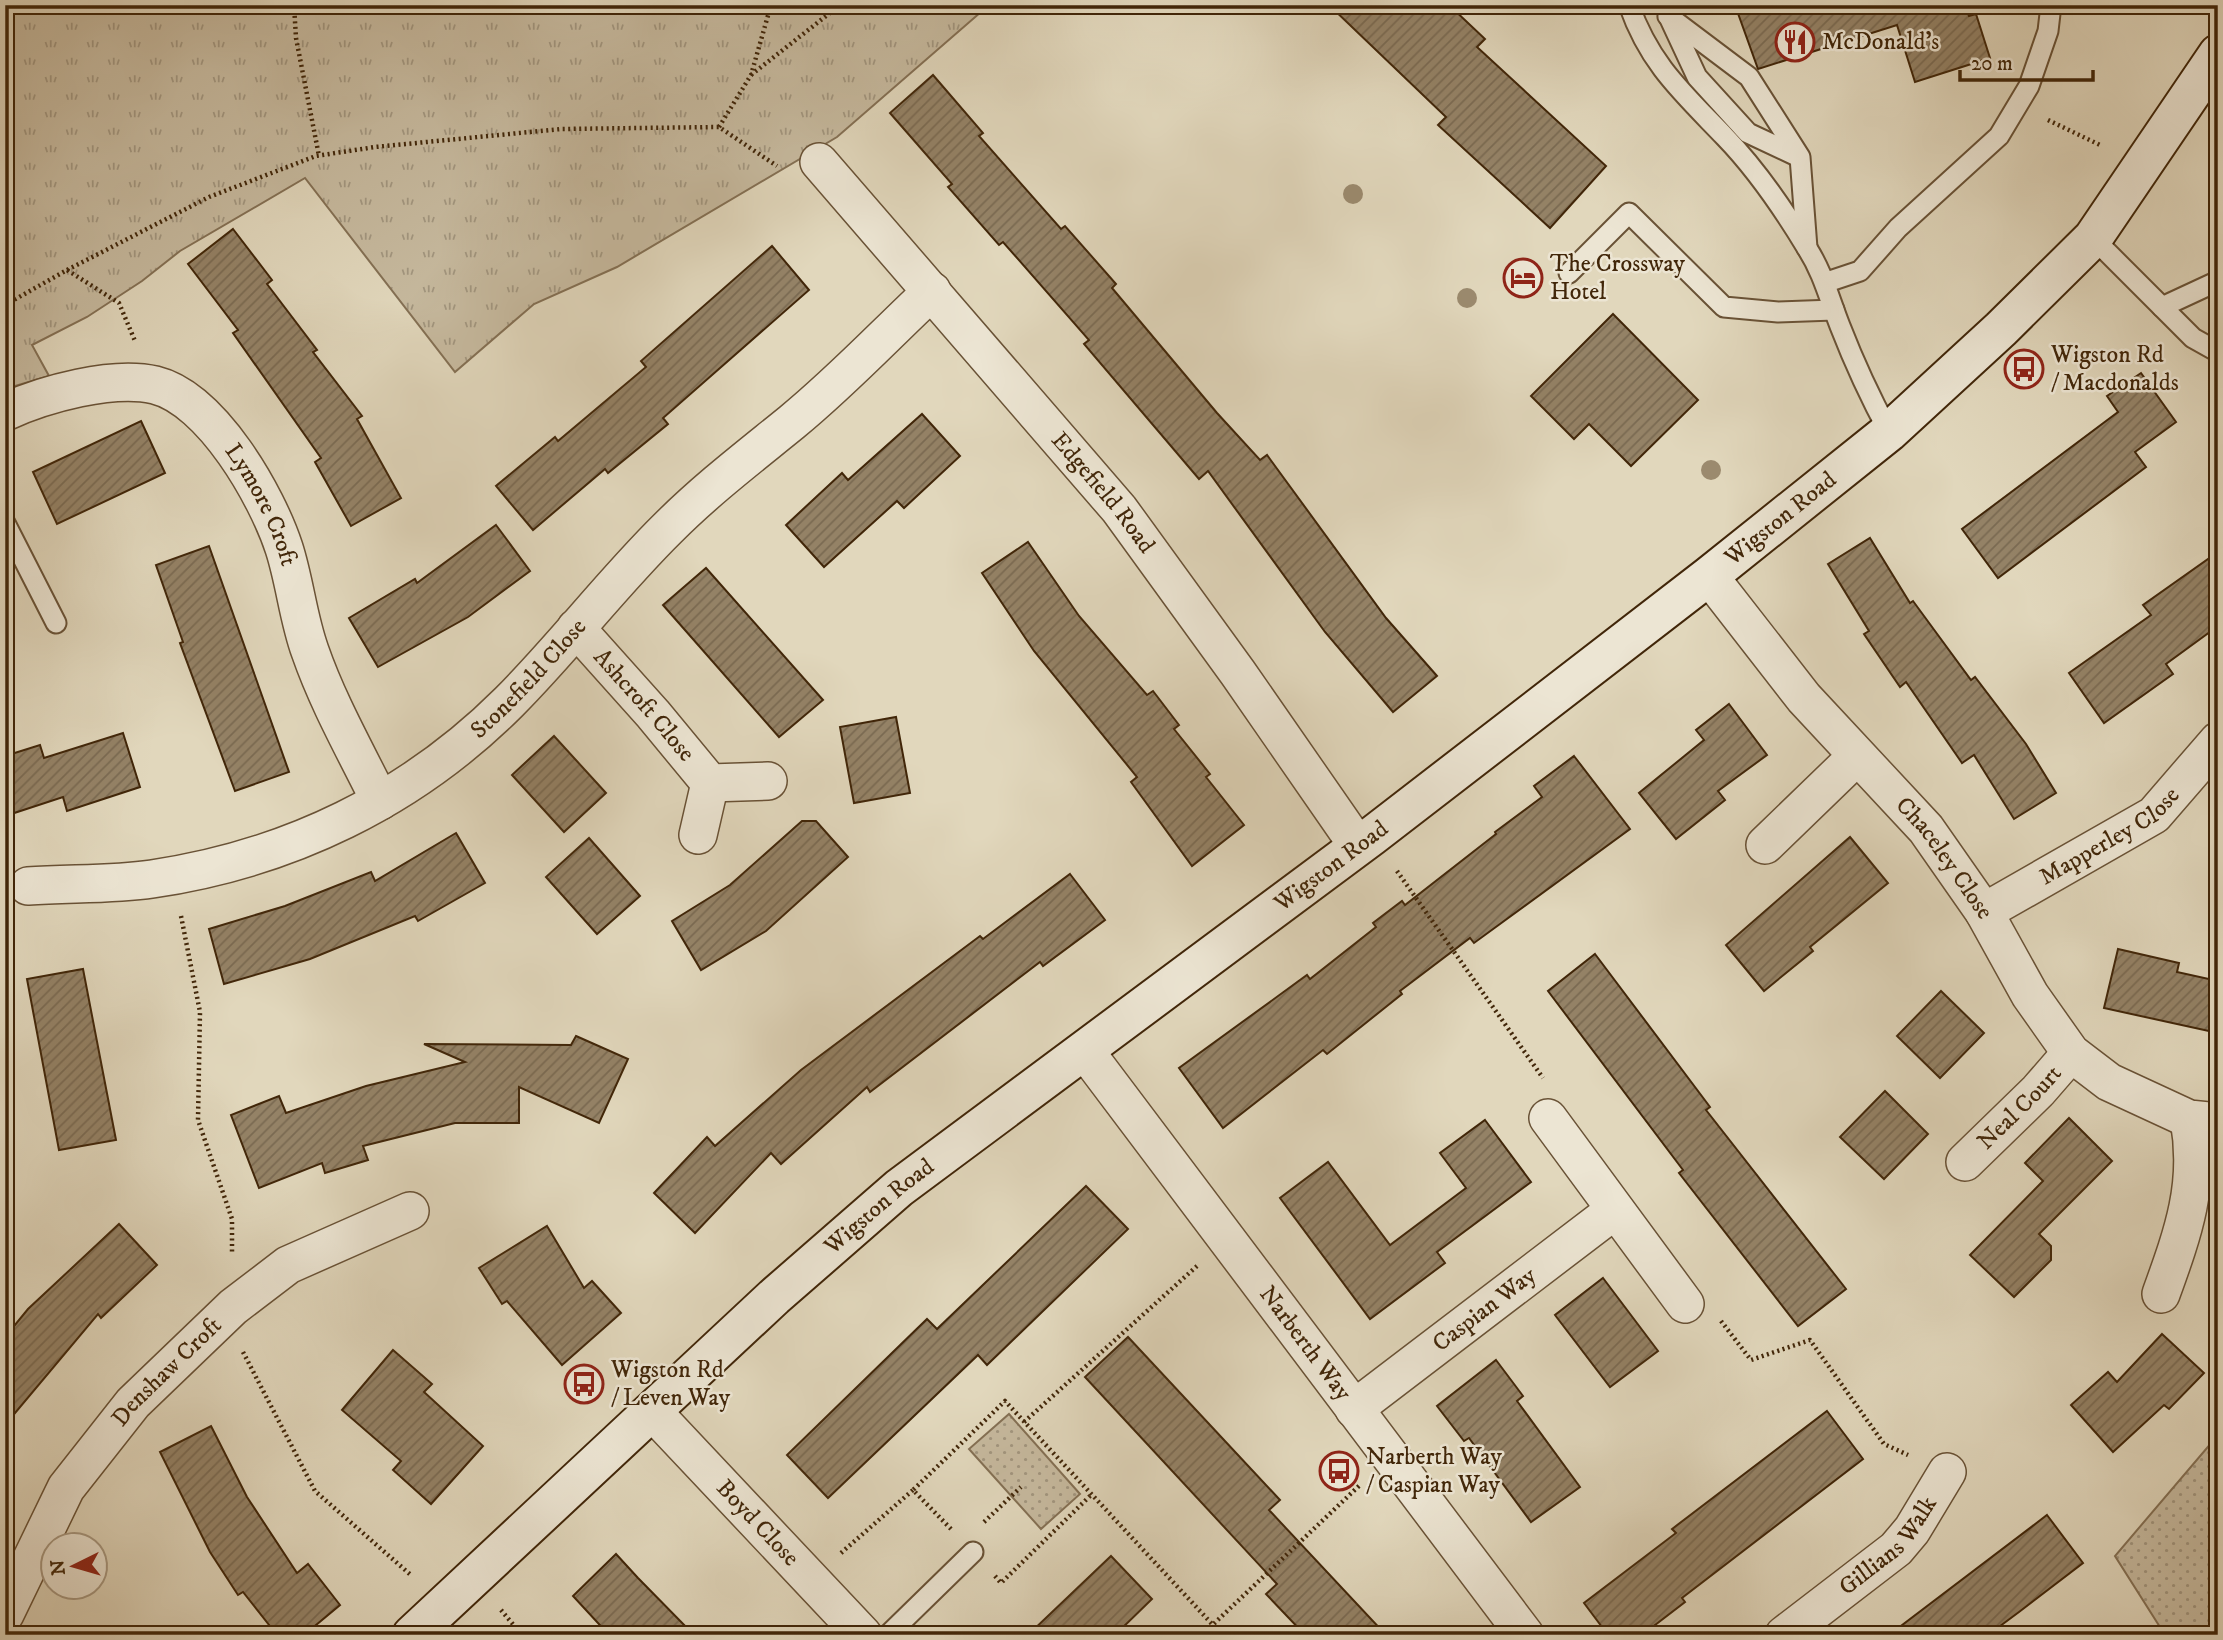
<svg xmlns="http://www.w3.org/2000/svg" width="2223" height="1640" font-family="'IM FELL DW Pica',serif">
	<defs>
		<pattern id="grass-tufts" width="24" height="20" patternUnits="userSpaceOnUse" patternTransform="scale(1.75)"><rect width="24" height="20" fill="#c6b99e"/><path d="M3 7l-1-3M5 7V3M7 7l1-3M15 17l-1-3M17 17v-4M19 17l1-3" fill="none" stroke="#a2967f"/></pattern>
		<pattern id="garden-dots" width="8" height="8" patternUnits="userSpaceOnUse" patternTransform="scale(1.75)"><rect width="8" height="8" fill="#c6b99e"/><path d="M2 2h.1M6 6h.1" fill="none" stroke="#a2967f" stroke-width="1.8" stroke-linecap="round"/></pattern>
		<pattern id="building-hatch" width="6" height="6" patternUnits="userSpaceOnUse" patternTransform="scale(1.75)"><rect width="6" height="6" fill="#948266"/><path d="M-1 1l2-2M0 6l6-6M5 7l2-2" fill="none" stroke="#7a6a52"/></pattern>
	</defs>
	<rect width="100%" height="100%" fill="#e1d7bc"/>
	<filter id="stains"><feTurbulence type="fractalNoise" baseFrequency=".00286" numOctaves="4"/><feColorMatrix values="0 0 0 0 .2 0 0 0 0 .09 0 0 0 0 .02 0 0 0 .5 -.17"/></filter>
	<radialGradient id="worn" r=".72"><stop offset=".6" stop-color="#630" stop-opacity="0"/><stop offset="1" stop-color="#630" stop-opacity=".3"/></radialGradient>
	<!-- grass -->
	<path fill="url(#grass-tufts)" stroke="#847054" stroke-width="2" d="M5,5H989L837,137L617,267L534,304L455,372L305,178L180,251L142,281L87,317L32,345L49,376L5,389Z"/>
	<!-- garden -->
	<g fill="url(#garden-dots)" stroke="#847054" stroke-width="2">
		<path d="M1009,1414L1080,1494L1041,1529L969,1449Z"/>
		<path d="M2218,1435V1635H2165L2115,1556Z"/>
	</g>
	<!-- building -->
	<g fill="url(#building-hatch)" stroke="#412609" stroke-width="2">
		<path d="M1329,5H1449L1485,39L1477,47L1606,166L1550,228L1438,125L1446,117Z"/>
		<path d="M1735,5H1965L1969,16L1976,14L1990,58L1915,82L1897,25L1758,69Z"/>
		<path d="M933,75L983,133L979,136L1061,229L1065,226L1116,284L1112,288L1217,413L1260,460L1267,455L1386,618L1437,676L1393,712L1325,632L1208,471L1199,479L1084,344L1089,340L1003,242L999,245L948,187L952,184L890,113Z"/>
		<path d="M233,229L272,280L267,284L317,350L313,352L362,416L357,419L401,498L351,526L315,462L321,458L233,333L238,330L188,264Z"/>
		<path d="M772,246L809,290L663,418L668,424L608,473L605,469L533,530L496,486L555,437L558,441L646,367L641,361Z"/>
		<path d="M1613,314L1698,400L1631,466L1589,424L1574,439L1531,396Z"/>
		<path d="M2141,373L2176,422L2135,452L2146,467L1998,578L1962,529L2118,412L2107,396Z"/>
		<path d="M922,414L960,456L904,508L897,501L824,567L786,525L842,473L848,480Z"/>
		<path d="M141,421L165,473L57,524L33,472Z"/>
		<path d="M496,525L530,571L468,617L378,667L349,618L415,579L417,583Z"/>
		<path d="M1870,538L1910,603L1913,601L1971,680L1975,677L2026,744L2056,793L2014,819L1974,755L1962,763L1906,682L1900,687L1864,634L1869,631L1828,564Z"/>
		<path d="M1028,542L1079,616L1147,695L1153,691L1179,725L1174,729L1210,774L1206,777L1244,825L1192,866L1131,782L1137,777L1034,651L982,573Z"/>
		<path d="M209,546L289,772L235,791L180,643L183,642L156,565Z"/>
		<path d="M2218,552V626L2166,664L2173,674L2104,723L2069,673L2151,615L2143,605Z"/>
		<path d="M706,568L823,700L779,737L663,605Z"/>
		<path d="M1729,704L1767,755L1718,791L1725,800L1676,839L1639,793L1704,740L1696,730Z"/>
		<path d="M896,717L910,793L854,803L840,727Z"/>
		<path d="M123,733L140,787L67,811L63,797L5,816V756L40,745L44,758Z"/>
		<path d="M554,736L606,793L564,832L512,775Z"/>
		<path d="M1574,756L1630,829L1474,943L1470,938L1400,991L1402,994L1327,1054L1323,1050L1223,1128L1179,1068L1307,975L1310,979L1376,927L1373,923L1402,901L1405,905L1496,834L1495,832L1542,797L1534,786Z"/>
		<path d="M802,821H816L848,857L766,931L701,970L672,921L730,885Z"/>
		<path d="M456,833L485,883L418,921L415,916L310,959L224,984L209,929L285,906L371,872L375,881Z"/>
		<path d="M1850,837L1888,883L1810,947L1813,951L1764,991L1726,945Z"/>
		<path d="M589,838L640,896L597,934L546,877Z"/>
		<path d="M1070,874L1105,920L1043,966L1040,962L870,1092L867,1087L781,1164L771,1153L695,1233L654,1193L707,1137L715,1146L801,1070L980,936L983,939Z"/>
		<path d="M2118,949L2179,963L2177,972L2218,981V1033L2104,1008Z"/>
		<path d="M1595,954L1710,1107L1706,1110L1846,1289L1798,1326L1679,1173L1683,1170L1548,991Z"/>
		<path d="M83,969L116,1140L59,1150L27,979Z"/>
		<path d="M1941,991L1984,1033L1940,1078L1897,1036Z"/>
		<path d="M576,1036L628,1059L599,1123L519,1087V1123H455L363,1146L368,1160L325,1173L322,1163L259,1188L231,1115L279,1096L286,1113L366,1086L465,1062L424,1044L571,1045Z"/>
		<path d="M1885,1091L1928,1134L1884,1179L1840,1137Z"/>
		<path d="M2069,1118L2112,1161L2039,1234L2051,1246V1260L2014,1297L1970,1255L2043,1181L2025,1163Z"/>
		<path d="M1485,1120L1531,1182L1437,1252L1445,1263L1370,1319L1280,1198L1328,1162L1390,1245L1466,1188L1440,1153Z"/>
		<path d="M1086,1186L1128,1229L987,1365L978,1355L828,1498L787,1455L927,1319L937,1329Z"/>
		<path d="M119,1224L157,1265L101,1318L98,1314L5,1425V1337L28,1309Z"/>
		<path d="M547,1226L584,1288L592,1281L621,1313L562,1365L507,1301L502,1304L479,1268Z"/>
		<path d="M1603,1278L1658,1351L1610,1387L1555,1315Z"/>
		<path d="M2162,1334L2204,1373L2169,1409L2164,1405L2113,1452L2071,1405L2108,1372L2117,1382Z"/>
		<path d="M1128,1337L1280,1500L1269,1510L1386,1635H1305L1266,1594L1277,1584L1085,1377Z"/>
		<path d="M393,1350L432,1384L424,1392L483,1446L431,1504L393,1470L401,1461L342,1410Z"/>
		<path d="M1496,1360L1523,1396L1517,1401L1580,1487L1531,1522L1469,1438L1464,1441L1437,1406Z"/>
		<path d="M1827,1411L1863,1459L1682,1598L1685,1602L1642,1635H1608L1584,1603L1676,1533L1672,1529Z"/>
		<path d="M211,1426L247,1497L297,1573L308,1564L340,1605L304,1635H277L243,1592L238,1595L210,1552L160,1452Z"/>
		<path d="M2047,1515L2083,1563L2019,1612L1988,1635H1889Z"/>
		<path d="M616,1554L638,1578L694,1635H609L573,1596Z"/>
		<path d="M1111,1556L1152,1599L1115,1635H1028Z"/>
	</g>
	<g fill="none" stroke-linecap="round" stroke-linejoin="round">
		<defs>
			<g id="lane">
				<path d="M1629,5C1650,65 1683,93 1725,137C1756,169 1784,210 1807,248C1823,273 1829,298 1840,326C1854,362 1870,397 1889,432"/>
				<path d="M1671,5L1668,16L1749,77L1800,157L1807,248"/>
				<path d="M1669,17L1697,77L1748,133L1799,157"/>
				<path d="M2093,238L2193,338L2218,352"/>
				<path d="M1569,273L1629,213L1724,307L1778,312L1834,310"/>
				<path d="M1827,282L1860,271L1898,228L1999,136L2029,86L2048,31L2051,5"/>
				<path d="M2162,307L2218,281"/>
				<path d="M5,523L56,623"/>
				<path d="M888,1635L973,1552"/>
			</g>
			<g id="street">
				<path id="s1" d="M819,162L1119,509L1238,673L1358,846"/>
				<path id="s2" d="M5,412C44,394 113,375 155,385C212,399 267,496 284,548C295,582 298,618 310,651C328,703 356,752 380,801"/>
				<path id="s3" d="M1709,576L1804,698L1926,829L1984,912L2030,995L2071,1053L2109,1082L2189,1119L2218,1122"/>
				<path id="s4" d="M576,628L653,714L710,783L768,781"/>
				<path d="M698,835L710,783"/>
				<path d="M1765,845L1856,757"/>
				<path id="s5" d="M28,886C69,883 112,885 152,879C288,859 411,800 509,702C564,647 612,583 668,528C707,489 749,457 792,422C841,382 885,335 932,291"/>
				<path id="s6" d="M1984,912L2154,815L2218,741"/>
				<path id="s7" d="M1085,1051L1525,1635"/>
				<path d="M1548,1118L1685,1304"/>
				<path id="s8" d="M1965,1162L2038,1091L2071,1053"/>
				<path d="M2161,1294C2183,1233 2201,1184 2189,1119"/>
				<path id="s9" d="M1354,1409L1615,1210"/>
				<path id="s10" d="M652,1411L863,1635"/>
				<path id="s11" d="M5,1614L66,1488L133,1403L233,1307L288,1265L410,1211"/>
				<path id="s12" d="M1784,1635L1896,1549L1912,1530L1947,1472"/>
			</g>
			<g id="secondary">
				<path id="s13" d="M412,1635L774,1297L899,1188L1372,836L1709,576L1889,432L2001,329L2093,238L2218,54"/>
			</g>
		</defs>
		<!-- lane casing -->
		<use href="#lane" stroke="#695236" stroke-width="23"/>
		<!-- street casing -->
		<use href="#street" stroke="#695236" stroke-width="40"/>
		<!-- secondary casing -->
		<use href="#secondary" stroke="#412609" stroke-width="42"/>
		<!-- path -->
		<g stroke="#412609" stroke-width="4.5" stroke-dasharray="2 3.5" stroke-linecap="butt">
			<path d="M294,5L296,38L319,156"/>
			<path d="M751,75L840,5"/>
			<path d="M2048,120L2100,145"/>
			<path d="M719,127L751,75L771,5"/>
			<path d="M67,270L209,197L316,156L375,147L561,129L719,127L777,166"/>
			<path d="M5,305L67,270L119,303L135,341"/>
			<path d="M1397,871L1543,1078"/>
			<path d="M181,916L200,1012L198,1120L232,1219V1254"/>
			<path d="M1721,1321L1751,1360L1810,1340L1884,1444L1908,1455"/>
			<path d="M243,1352L315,1491L412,1576"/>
			<path d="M1024,1422L1197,1266"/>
			<path d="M984,1522L1021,1487"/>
			<path d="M951,1529L913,1490L1005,1401L1213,1625"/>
			<path d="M841,1553L913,1490"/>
			<path d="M995,1576L1001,1583L1091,1495"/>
			<path d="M501,1610L522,1635"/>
			<path d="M1202,1635L1361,1484"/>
		</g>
		<!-- lane -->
		<use href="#lane" stroke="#ece5d3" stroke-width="19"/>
		<!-- street -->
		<use href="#street" stroke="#ece5d3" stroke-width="37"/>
		<!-- secondary -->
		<use href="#secondary" stroke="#ece5d3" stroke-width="38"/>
	</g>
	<!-- trees -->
	<g fill="#9b8a6e">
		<circle cx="1353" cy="194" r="10"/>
		<circle cx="1467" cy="298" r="10"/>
		<circle cx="1711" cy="470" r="10"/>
	</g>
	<!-- icons -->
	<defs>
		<symbol id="restaurant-ring" viewBox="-11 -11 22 22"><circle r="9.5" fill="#ece5d3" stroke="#8f2418" stroke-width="1.5"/><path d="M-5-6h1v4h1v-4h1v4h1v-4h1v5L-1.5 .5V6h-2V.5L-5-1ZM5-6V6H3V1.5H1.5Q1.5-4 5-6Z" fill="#8f2418"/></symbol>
		<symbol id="hotel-ring" viewBox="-11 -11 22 22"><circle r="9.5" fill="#ece5d3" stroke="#8f2418" stroke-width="1.5"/><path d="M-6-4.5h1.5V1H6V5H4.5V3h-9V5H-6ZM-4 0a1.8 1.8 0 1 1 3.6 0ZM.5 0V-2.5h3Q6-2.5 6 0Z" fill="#8f2418"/></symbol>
		<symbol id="bus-ring" viewBox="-11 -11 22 22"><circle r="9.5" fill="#ece5d3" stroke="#8f2418" stroke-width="1.5"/><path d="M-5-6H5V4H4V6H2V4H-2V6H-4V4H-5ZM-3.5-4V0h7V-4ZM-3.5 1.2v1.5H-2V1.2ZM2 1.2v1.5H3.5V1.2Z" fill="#8f2418"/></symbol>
	</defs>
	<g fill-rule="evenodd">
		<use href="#restaurant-ring" x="1773" y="20" width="44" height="44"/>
		<use href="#hotel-ring" x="1501" y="256" width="44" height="44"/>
		<use href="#bus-ring" x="2002" y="347" width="44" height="44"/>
		<use href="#bus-ring" x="562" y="1362" width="44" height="44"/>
		<use href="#bus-ring" x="1317" y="1449" width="44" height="44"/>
	</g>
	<g text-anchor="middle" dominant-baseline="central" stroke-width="5" stroke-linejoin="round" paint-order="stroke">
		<!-- poi labels -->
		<g font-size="24" fill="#412609" stroke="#ece5d3" text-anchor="start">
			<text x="1822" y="42">McDonald's</text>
			<text x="1550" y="264">The Crossway<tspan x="1550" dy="28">Hotel</tspan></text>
			<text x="2051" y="355">Wigston Rd<tspan x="2051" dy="28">/ Macdonalds</tspan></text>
			<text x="611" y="1370">Wigston Rd<tspan x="611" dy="28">/ Leven Way</tspan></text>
			<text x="1366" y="1457">Narberth Way<tspan x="1366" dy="28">/ Caspian Way</tspan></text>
		</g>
		<!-- street labels -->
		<g font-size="24" fill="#412609" stroke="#ece5d3">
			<text stroke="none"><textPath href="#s1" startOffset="436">Edgefield Road</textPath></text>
			<text stroke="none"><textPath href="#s2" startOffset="320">Lymore Croft</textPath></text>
			<text stroke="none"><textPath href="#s13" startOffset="1768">Wigston Road</textPath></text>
			<text stroke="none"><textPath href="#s5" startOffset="560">Stonefield Close</textPath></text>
			<text stroke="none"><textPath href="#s4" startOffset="103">Ashcroft Close</textPath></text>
			<text stroke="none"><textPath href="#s6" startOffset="147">Mapperley Close</textPath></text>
			<text stroke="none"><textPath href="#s3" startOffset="368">Chaceley Close</textPath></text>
			<text stroke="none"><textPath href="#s13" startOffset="1200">Wigston Road</textPath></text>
			<text stroke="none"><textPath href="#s8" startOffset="77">Neal Court</textPath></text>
			<text stroke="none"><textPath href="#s13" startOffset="634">Wigston Road</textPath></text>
			<text stroke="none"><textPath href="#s9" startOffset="164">Caspian Way</textPath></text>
			<text stroke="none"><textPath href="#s7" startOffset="366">Narberth Way</textPath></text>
			<text stroke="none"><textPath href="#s11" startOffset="294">Denshaw Croft</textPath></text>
			<text stroke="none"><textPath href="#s10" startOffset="154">Boyd Close</textPath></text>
			<text stroke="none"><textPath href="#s12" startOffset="138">Gillians Walk</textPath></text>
		</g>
	</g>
	<!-- margin -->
	<rect width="2223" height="1640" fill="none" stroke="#e1d7bc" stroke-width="28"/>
	<rect x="7" y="7" width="2209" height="1626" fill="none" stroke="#412609" stroke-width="3.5"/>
	<rect x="14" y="14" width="2195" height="1612" fill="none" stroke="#412609" stroke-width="2"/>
	<!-- north arrow -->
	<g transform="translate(74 1566) rotate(265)"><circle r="33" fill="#ece5d3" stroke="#a89982" stroke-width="2"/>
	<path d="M0-5L12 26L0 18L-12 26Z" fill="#8f2418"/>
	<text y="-10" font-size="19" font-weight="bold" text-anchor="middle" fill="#412609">N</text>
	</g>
	<!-- scale -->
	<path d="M1960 70v10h133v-10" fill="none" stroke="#412609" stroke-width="3.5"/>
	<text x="1971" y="70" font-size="21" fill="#412609" stroke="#ece5d3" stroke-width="5" paint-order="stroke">20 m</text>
	<rect width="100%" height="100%" filter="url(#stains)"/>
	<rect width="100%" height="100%" fill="url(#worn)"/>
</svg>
